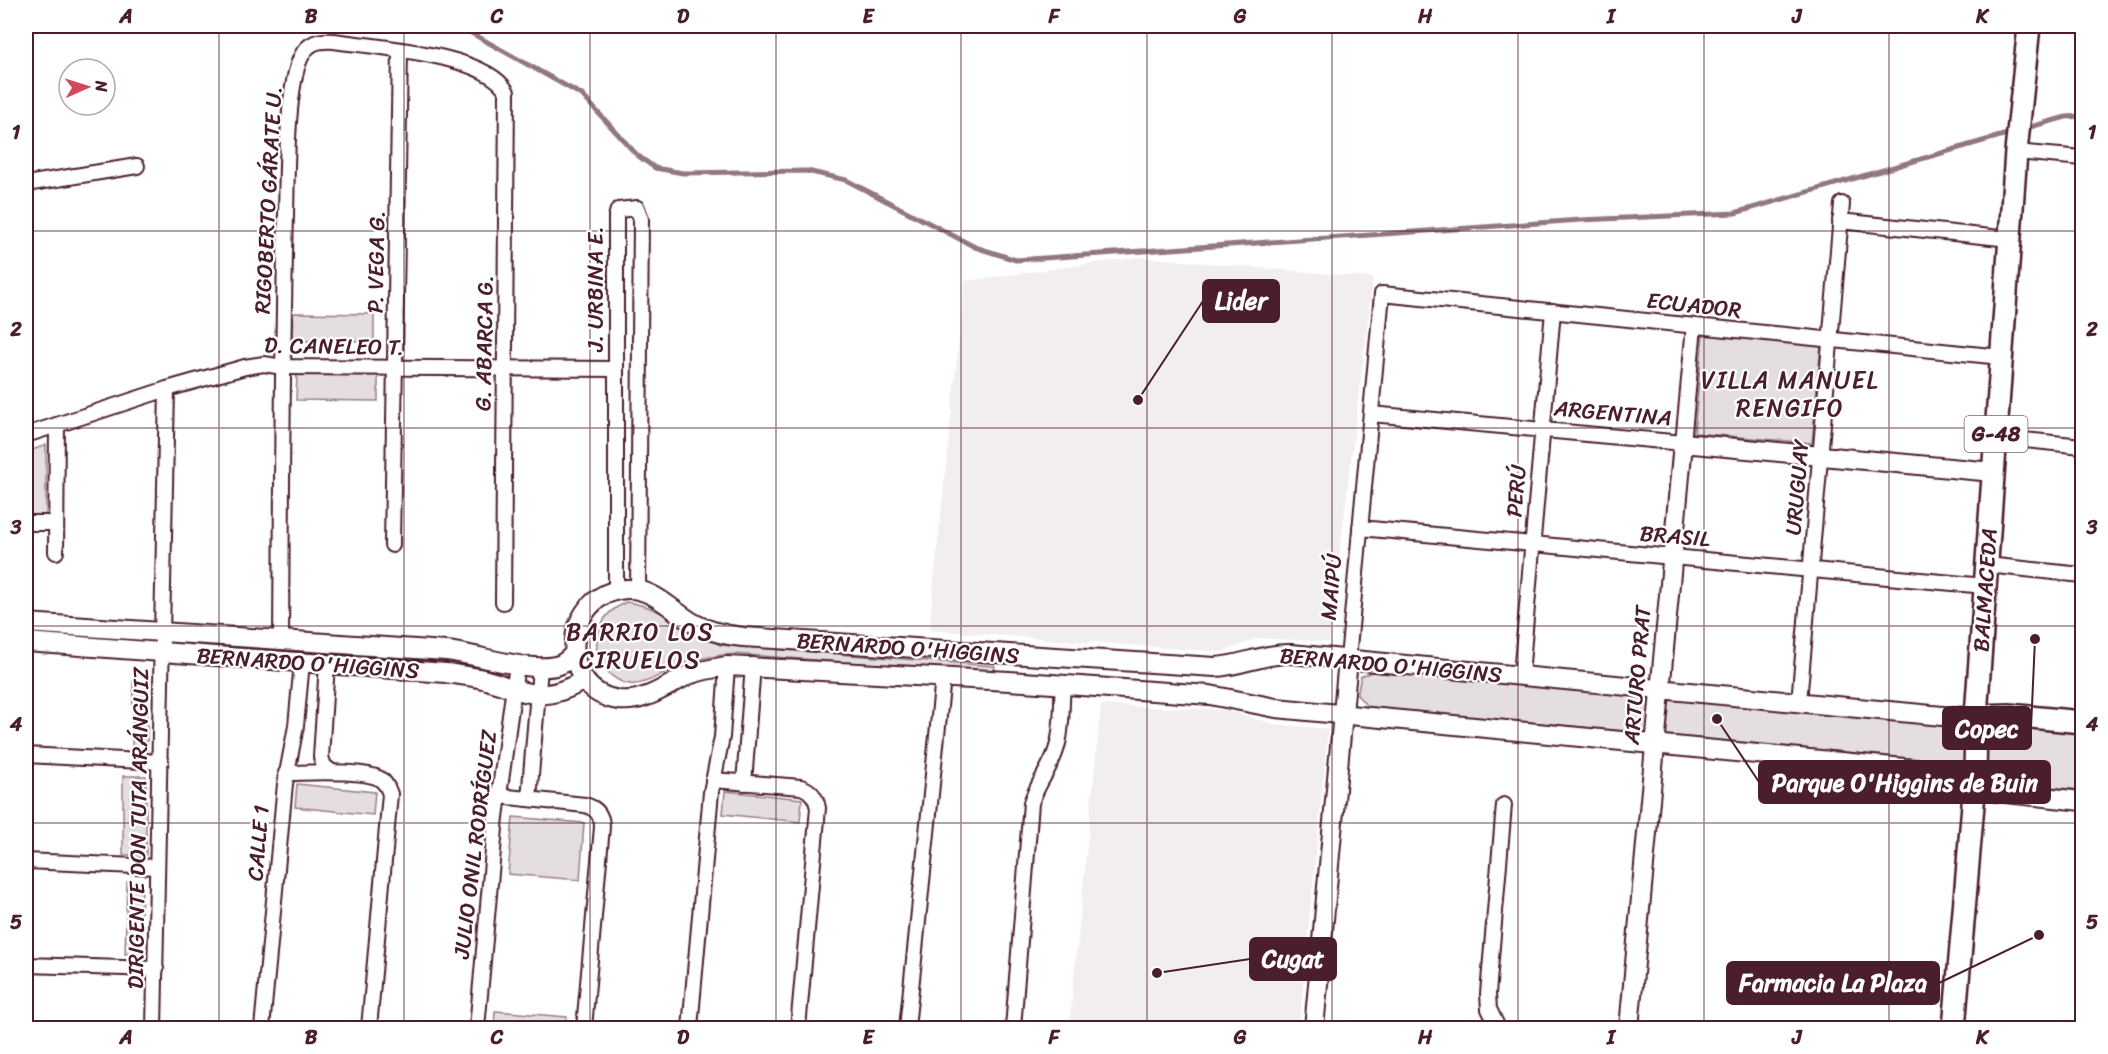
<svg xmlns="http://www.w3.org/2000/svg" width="2108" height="1054" font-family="Sriracha,sans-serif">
	<rect width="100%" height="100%" fill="#fff"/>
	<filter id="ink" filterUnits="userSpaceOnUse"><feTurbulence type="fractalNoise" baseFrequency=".0167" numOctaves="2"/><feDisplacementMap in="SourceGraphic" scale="12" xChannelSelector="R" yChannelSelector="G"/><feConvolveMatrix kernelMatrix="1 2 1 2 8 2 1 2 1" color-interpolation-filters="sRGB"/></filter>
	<g filter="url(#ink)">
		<!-- built -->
		<g fill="#f2eeef">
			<path d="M1140,257L1373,278L1329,642L1258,638L1222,652L929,630L965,281Z"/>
			<path d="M1101,705L1225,710L1274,724L1328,729L1299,1028H1069Z"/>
		</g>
		<!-- green -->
		<g fill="#e5dee0" stroke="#987e86" stroke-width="1.5">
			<path d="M293,313L374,314V341H292Z"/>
			<path d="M1703,334L1821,345L1812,443L1694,433Z"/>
			<path d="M297,373L378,374V401L296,400Z"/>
			<path d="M46,445V516H26V452Z"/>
			<path d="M626,602C660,606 689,630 720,645L995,666L994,673L735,654C716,655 700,658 681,665C652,676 632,701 603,667C596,658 595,642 599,632C604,615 611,610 626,602Z"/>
			<path d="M1372,672L2082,732V790L2017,784L1993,773L1950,762L1368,707L1357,695L1361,676Z"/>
			<path d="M133,681H148L147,753H132Z"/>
			<rect x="123" y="776" width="23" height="79"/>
			<path d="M297,784L375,792L373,815L295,807Z"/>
			<path d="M725,791L802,799L800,822L723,814Z"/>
			<path d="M513,817L584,823L580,880L508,874Z"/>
			<path d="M127,882H142L140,954H125Z"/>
			<path d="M495,1011L567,1017L566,1028H494Z"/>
		</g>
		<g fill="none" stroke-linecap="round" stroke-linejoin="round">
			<!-- stream -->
			<g stroke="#91787e" stroke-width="5">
				<path d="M443,26L466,30L582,95L637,155L655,168L683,173L807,171L846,180L975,247L1016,260L1581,220L1735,213L2014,132"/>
				<path d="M2023,129L2066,117L2082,116"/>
			</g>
			<defs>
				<g id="street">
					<path d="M2016,152L2082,158"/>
					<path d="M26,184L137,166"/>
					<path d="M1840,221L2010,239"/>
					<path d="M1371,414L1683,443L1694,326"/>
					<path d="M26,435L167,389L245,367L264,364L283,367L616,369"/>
					<path d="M1996,437L2082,446"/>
					<path d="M26,523H56"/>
					<path d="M1360,528L1985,586"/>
					<path d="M392,545L400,51"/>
					<path d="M56,552L57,425"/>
					<path d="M1987,565L2082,575"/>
					<path d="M616,590V217L618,210L637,208L641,219L638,590"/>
					<path d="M281,642C282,500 282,357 286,215C287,177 286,89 301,57C308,42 319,40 334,41C375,47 487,54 507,92L503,602"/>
					<path d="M1348,659L1382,294L2001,357"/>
					<path d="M327,664L321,757L324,766L332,772"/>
					<path d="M1521,675L1553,311"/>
					<path d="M1799,702L1842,204"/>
					<path d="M26,755L161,762"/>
					<path d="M286,773C306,773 364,769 380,779C385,782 388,788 390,794L369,1028"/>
					<path d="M713,780L801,787C811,790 816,797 818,808L798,1028"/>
					<path d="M744,783L753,665"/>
					<path d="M498,796L585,805C596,808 602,815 602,827L584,1028"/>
					<path d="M529,799L540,668"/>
					<path d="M26,861L157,867"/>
					<path d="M26,965L156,969"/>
					<path d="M154,1028L167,389"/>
					<path d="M262,1028L285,784L296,726L302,662"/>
					<path d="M477,1028L496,817L517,665"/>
					<path d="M690,1028L711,792L722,737L727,666"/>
					<path d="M907,1028L943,677"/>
					<path d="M1013,1028L1031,803C1038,781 1052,767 1057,747C1063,728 1061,704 1063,685"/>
					<path d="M1498,1028L1489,1009L1488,994L1504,805"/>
				</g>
				<g id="secondary">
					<path d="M26,623L446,651C477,654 533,674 559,665C565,663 569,658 574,654"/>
					<path d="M26,642L446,673C458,675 471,676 483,679C526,691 540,706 584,680"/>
					<path d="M1976,716L1953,717L1291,654C1264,653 1241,666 1215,667L743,637C726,635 710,632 695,624C673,612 654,588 627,589C563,592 554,691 619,700C646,703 668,684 691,674C703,670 715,668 727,666L1009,681L1210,695L1276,708L1956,773L1996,792L2082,801"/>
					<path d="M1314,1028L1348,659"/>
					<path d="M1629,1028L1683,443L1993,472"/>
				</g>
				<g id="primary">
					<path d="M1976,716L2009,715L2082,722"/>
					<path d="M1954,1028L1975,781L1976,716L2016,152L2029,26"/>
				</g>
			</defs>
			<!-- street casing -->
			<use href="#street" stroke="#4a1f2b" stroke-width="18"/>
			<!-- secondary casing -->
			<use href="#secondary" stroke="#4a1f2b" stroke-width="22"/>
			<!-- primary casing -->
			<use href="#primary" stroke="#4a1f2b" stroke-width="26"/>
			<!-- street -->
			<use href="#street" stroke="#fff" stroke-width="14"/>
			<!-- secondary -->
			<use href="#secondary" stroke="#fff" stroke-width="18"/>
			<!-- primary -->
			<use href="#primary" stroke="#fff" stroke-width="21"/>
		</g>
	</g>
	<!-- grid -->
	<path fill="none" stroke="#4a1f2b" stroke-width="1.5" stroke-opacity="0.55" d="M219,26V1028M404,26V1028M590,26V1028M776,26V1028M961,26V1028M1147,26V1028M1332,26V1028M1518,26V1028M1704,26V1028M1889,26V1028M26,231H2082M26,428H2082M26,626H2082M26,823H2082"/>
	<g text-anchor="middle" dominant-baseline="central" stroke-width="4.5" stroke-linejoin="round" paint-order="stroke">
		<!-- shield labels -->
		<rect fill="#fff" stroke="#80626b" stroke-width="1.5" x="1964.5" y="416" width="63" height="36" rx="4.5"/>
		<g font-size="21" font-weight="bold" fill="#4a1f2b">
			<text x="1996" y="434">G-48</text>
		</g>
		<!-- street labels -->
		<g font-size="22" fill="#4a1f2b" stroke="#fff">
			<text transform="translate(268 200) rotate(-87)">RIGOBERTO GÁRATE U.</text>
			<text transform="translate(376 262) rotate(-89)">P. VEGA G.</text>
			<text transform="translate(595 289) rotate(-90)">J. URBINA E.</text>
			<text transform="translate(1694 305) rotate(6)">ECUADOR</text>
			<text transform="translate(484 343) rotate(-89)">G. ABARCA G.</text>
			<text transform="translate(334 346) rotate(1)">D. CANELEO T.</text>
			<text transform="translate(1613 413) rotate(5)">ARGENTINA</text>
			<text transform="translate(1797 487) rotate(-85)">URUGUAY</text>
			<text transform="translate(1516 491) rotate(-85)">PERÚ</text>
			<text transform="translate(1675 536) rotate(5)">BRASIL</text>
			<text transform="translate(1331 587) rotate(-85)">MAIPÚ</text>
			<text transform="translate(1985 590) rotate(-86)">BALMACEDA</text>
			<text transform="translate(908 648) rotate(4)">BERNARDO O'HIGGINS</text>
			<text transform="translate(308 663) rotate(4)">BERNARDO O'HIGGINS</text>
			<text transform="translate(1391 665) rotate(5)">BERNARDO O'HIGGINS</text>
			<text transform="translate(1637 675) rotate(-85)">ARTURO PRAT</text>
			<text transform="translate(138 828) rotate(-89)">DIRIGENTE DON TUTA ARÁNGUIZ</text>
			<text transform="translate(258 843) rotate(-85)">CALLE 1</text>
			<text transform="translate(475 844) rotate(-83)">JULIO ONIL RODRÍGUEZ</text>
		</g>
		<!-- neighbourhood labels -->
		<g font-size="24" letter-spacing="1.5" fill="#4a1f2b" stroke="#fff">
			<text x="1790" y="380">VILLA MANUEL<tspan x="1790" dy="28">RENGIFO</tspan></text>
			<text x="640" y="632">BARRIO LOS<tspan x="640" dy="28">CIRUELOS</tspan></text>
		</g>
	</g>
	<!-- callouts -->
	<path fill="none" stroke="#4a1f2b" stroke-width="2" d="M1138 400L1203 301M2035 639L2031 728M1717 719L1759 782M1157 973L1250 959M2039 935L1939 983"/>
	<g fill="#4a1f2b" stroke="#fff" stroke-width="2">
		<circle cx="1138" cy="400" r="6"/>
		<circle cx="2035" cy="639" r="6"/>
		<circle cx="1717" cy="719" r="6"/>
		<circle cx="1157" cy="973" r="6"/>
		<circle cx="2039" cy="935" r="6"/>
	</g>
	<g fill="#4a1f2b" stroke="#4a1f2b" stroke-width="2">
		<rect x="1203" y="280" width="76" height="42" rx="6"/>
		<rect x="1943" y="707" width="88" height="42" rx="6"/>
		<rect x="1759" y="761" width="291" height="42" rx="6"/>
		<rect x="1250" y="938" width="86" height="42" rx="6"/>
		<rect x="1727" y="962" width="212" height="42" rx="6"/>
	</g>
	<g font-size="24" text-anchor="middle" font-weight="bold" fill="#fff">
		<text x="1241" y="309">Lider</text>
		<text x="1987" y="737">Copec</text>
		<text x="1905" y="791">Parque O'Higgins de Buin</text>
		<text x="1293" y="967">Cugat</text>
		<text x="1833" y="991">Farmacia La Plaza</text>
	</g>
	<!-- margin -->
	<rect width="2108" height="1054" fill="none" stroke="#fff" stroke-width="66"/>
	<!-- north arrow -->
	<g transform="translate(87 87) rotate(87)"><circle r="28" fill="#ffffff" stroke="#b7a5aa" stroke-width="1.5"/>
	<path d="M0-4.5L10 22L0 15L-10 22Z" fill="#d1495b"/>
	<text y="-9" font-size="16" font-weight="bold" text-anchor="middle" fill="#4a1f2b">N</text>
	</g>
	<rect x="33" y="33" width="2042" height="988" fill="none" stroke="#4a1f2b" stroke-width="2"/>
	<g font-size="20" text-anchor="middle" font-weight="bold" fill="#4a1f2b">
		<text x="126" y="23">A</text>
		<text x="311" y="23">B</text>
		<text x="497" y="23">C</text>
		<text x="683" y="23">D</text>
		<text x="868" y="23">E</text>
		<text x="1054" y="23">F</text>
		<text x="1240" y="23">G</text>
		<text x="1425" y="23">H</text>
		<text x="1611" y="23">I</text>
		<text x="1797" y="23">J</text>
		<text x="1982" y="23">K</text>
		<text x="16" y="139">1</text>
		<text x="2092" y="139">1</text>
		<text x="16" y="336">2</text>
		<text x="2092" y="336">2</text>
		<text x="16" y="534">3</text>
		<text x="2092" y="534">3</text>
		<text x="16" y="731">4</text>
		<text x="2092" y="731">4</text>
		<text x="16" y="929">5</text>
		<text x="2092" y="929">5</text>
		<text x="126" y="1044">A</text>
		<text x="311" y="1044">B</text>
		<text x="497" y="1044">C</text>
		<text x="683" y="1044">D</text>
		<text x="868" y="1044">E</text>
		<text x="1054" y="1044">F</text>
		<text x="1240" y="1044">G</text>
		<text x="1425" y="1044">H</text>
		<text x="1611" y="1044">I</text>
		<text x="1797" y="1044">J</text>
		<text x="1982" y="1044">K</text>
	</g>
</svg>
